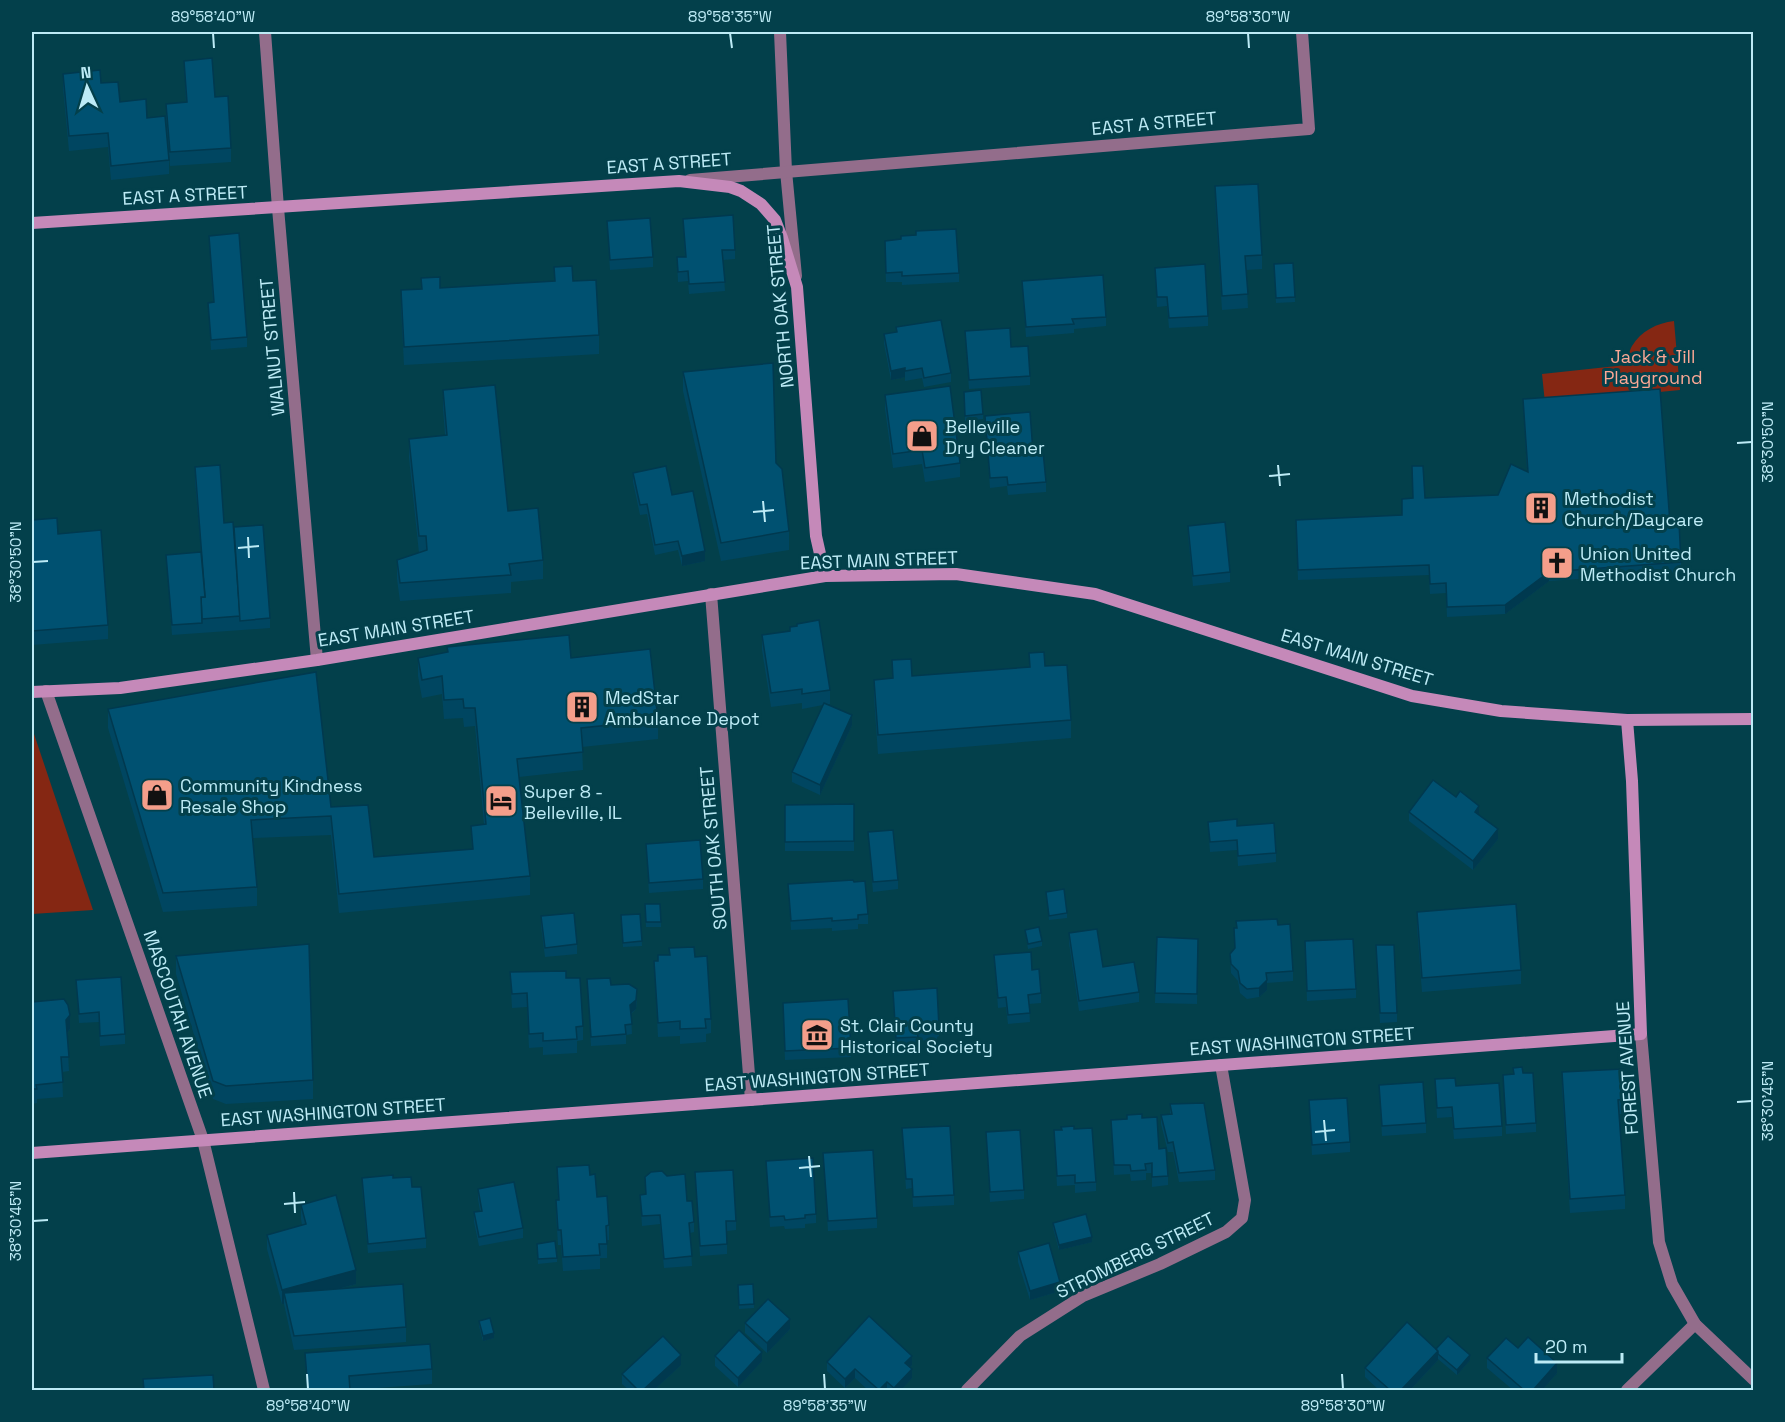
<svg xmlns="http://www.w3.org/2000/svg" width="1785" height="1422" font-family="'Space Grotesk',sans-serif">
	<rect width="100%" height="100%" fill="#03404b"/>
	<!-- green -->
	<g fill="#852713">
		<path d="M1674,321L1680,390L1545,403L1542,374L1626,365C1628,359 1629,351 1632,346C1641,331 1657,323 1674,321Z"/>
		<path d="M32,728L93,910L32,914Z"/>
	</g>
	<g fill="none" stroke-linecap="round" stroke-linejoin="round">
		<!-- street -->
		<g stroke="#936d8b" stroke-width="12">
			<path d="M265,32L278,208L317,660"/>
			<path d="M780,32L786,171L796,276"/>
			<path d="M690,180L1309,129L1302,32"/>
			<path d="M711,594L751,1100"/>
			<path d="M46,691L203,1140L264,1390"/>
			<path d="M1641,1034L1659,1242L1672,1284L1695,1324L1754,1380"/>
			<path d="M967,1390L1020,1336L1083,1296L1160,1264L1226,1232L1242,1218L1245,1200L1221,1065"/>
			<path d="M1627,1390L1695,1324"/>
		</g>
		<!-- secondary -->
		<g stroke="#c589b9" stroke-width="12">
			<path d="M32,223L679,181L730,187L741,191L761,204L775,220L782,238L797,287L816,536L825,576"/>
			<path d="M32,692L120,688L317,660L825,576L956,574L1095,594L1412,696L1501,711L1627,720L1754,719"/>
			<path d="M32,1153L1641,1034L1632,781L1627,720"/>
		</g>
	</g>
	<!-- wall -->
	<g fill="#004661">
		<path d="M184,61L231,148V162L170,166L166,118V104L186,103Z"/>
		<path d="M63,74L101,83L120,102L147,118L169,160V174L111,180L108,147L69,151L63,88Z"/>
		<path d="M1215,186L1262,255V269L1246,270L1248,308L1222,310L1215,201Z"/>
		<path d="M683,219L735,250V259L723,260L725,291L689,294L688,281L678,282L677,257H685Z"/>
		<path d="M607,221L653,257V267L610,270Z"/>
		<path d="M209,236L247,337V347L211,350L208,303L213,302Z"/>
		<path d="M885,250L959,273V282L902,285V282H886Z"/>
		<path d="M1293,263L1295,302L1276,303L1274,264Z"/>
		<path d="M554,267L573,281L599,335V354L404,365L401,308V290L421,289V278L440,288L554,281Z"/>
		<path d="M1155,268L1208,316V326L1169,328L1167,306L1157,307Z"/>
		<path d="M1022,281L1106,317V326L1074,329V333L1026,337Z"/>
		<path d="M896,327L951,373V382L924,387L922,378L905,381V377L891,380L884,344V334L896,332Z"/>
		<path d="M965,331L1011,347L1030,376V385L969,389Z"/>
		<path d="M683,372L776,463L789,531V550L721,561L683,391Z"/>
		<path d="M443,390L508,511L543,560V579L511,582V593L400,601L397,579V560L419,553L409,458V439L445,435L443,408Z"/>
		<path d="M964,392L983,414V419L965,421Z"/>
		<path d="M885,395L960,463V477L925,482L922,464L893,468L885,409Z"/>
		<path d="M1523,399L1670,523L1681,562V572L1549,581L1505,614L1447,617L1446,593L1430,594L1429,575L1298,580L1296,529L1402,515L1425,498L1498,495L1527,471Z"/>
		<path d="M985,416L1046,482V492L1008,495L1007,486L990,488Z"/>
		<path d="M195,467L224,523L234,527L270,618V628L172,635L166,555L201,552L195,481Z"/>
		<path d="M633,473L672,495L705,561L682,566L678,550L655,555L647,514L640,515L633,482Z"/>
		<path d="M32,520L58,534L108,625V639L32,645Z"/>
		<path d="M1188,526L1230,572V582L1193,586L1188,535Z"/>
		<path d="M797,624L830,690V704L828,705L852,725L820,795L792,782V772L823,705L802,709V703L771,707L762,650V635L790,631V627L797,626Z"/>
		<path d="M447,647L571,658L658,720V739L582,747L583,770L519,777L530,876V895L339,913L331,835L253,838L257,887V906L163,912L108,728V709L331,807L374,857L472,849L471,826L484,824L475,726L464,727L463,718L444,719L442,694L422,698L418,676V658L447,652Z"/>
		<path d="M1029,653L1045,666L1071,720V738L878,754L874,698V680L892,678V660L912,676L1029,667Z"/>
		<path d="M854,804V851H785V805Z"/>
		<path d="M1409,812L1479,815L1498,839L1473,870L1409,821Z"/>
		<path d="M1208,822L1237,826L1276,853V862L1238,866L1237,850L1210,852Z"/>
		<path d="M868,832L898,880V889L873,892Z"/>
		<path d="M646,844L703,879V889L649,893Z"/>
		<path d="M854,882L868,914V924H858V929L832,931V928L791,930L788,884Z"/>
		<path d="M1046,892L1067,913V918L1049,920Z"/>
		<path d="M645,904H660L661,927H646Z"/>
		<path d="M1417,912L1521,970V984L1422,992L1417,927Z"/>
		<path d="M640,914L642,946L623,947L621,915Z"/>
		<path d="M541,916L577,944V954L545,957L541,926Z"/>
		<path d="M1278,925L1293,971V981L1267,983V990L1259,997L1247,999L1240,993L1238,981L1231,973L1230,954L1235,948L1234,928Z"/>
		<path d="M1025,930L1042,941V946L1028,949Z"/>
		<path d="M1069,933L1103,967L1139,992V1002L1079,1011L1069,943Z"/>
		<path d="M1157,937L1198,939L1197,1004L1155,1003Z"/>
		<path d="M1305,941L1356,989V998L1307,1001Z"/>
		<path d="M1376,945L1397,1013V1022L1380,1023Z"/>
		<path d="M669,948L695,957L711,1019V1033L706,1034V1042L680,1044V1036L658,1037L654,961H658L669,955Z"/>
		<path d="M994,955L1032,970L1041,993V1003L1029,1004L1030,1022L1008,1024L1006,1007L998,1008Z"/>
		<path d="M176,956L313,1080V1099L226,1104L213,1099L176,974Z"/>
		<path d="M510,972L566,978L583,1026V1040L577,1041V1053L543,1055V1047L529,1048L527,1007L512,1008Z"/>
		<path d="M587,979L611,985L637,999L636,1009L631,1014L632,1034L626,1035V1044L591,1046Z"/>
		<path d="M76,980L125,1034V1044L100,1046L99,1022L79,1023Z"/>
		<path d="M893,991L939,1027V1036L937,1037V1039L918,1041V1046L896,1048Z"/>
		<path d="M32,1002L70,1029L67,1033L69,1071L62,1072L63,1097L37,1099V1103L32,1104Z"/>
		<path d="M783,1012L851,1048V1057L785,1060Z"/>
		<path d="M1562,1072L1625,1099V1114H1619L1625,1195V1209L1570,1213L1562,1087Z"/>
		<path d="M1523,1073L1536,1123V1132L1506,1134L1503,1075Z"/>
		<path d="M1435,1079L1456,1086L1502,1126V1136L1454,1139L1452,1117L1437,1118Z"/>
		<path d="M1379,1085L1426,1123V1133L1382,1136Z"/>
		<path d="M1309,1100L1350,1142V1152L1312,1155Z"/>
		<path d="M1170,1104L1215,1170V1180L1179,1182L1173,1152H1168L1161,1124V1115L1170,1114Z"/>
		<path d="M1142,1118L1159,1149L1168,1176V1185L1152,1187V1173H1146V1180L1131,1181L1130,1174L1114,1175L1111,1120Z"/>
		<path d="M902,1128L954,1195V1205L913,1207L912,1188L906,1189Z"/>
		<path d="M1074,1129L1096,1182V1191L1075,1193V1185L1057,1186L1054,1130Z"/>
		<path d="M986,1132L1024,1190V1199L990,1202Z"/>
		<path d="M823,1153L877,1218V1228L828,1231Z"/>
		<path d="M766,1161L816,1214V1223L805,1224V1228L785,1229L784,1226L770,1227Z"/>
		<path d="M557,1167L590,1175L597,1197L609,1225V1240H607V1258H600V1269L563,1271L561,1245H558L556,1214V1200H558Z"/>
		<path d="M695,1172L736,1221V1230L727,1231V1254L700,1256Z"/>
		<path d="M645,1177L687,1201L694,1222V1232L690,1233L692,1266L664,1268L660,1224L642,1226L640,1195L646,1194Z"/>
		<path d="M362,1178H393L412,1187L426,1238V1248L368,1253L362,1188Z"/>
		<path d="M478,1189L523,1228V1238L479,1246L474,1222V1212L480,1211L478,1199Z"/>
		<path d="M301,1205L356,1284L342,1288L406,1327V1342L294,1350L284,1304H282L267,1249V1235L302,1225L301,1219Z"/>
		<path d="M1053,1223L1092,1242L1059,1250L1053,1228Z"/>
		<path d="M537,1244L557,1258V1262L538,1264Z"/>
		<path d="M1018,1252L1060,1291L1030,1300L1018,1262Z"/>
		<path d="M753,1284L754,1308L739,1309L738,1285Z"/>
		<path d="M479,1321L494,1338L483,1341L479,1326Z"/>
		<path d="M745,1323L790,1329L767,1353L745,1333Z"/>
		<path d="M1518,1348L1557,1373L1542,1390H1513L1487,1368V1358Z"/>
		<path d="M1436,1349L1470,1360L1457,1375L1438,1359V1360L1410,1390H1379L1365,1377V1368Z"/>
		<path d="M305,1353L432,1369V1384L350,1390H307Z"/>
		<path d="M715,1356L762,1361L738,1387L715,1366Z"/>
		<path d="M827,1362L912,1365L910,1367L912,1378L901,1390H868L855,1378L845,1388L827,1371Z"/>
		<path d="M681,1365L654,1390H629L622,1384V1374Z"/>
	</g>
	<!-- shaded-wall -->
	<g fill="#00394f">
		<path d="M905,368V377L891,380V371Z"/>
		<path d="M705,551V561L682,566V556Z"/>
		<path d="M1549,572V581L1505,614V605Z"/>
		<path d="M852,715V725L820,795V785Z"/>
		<path d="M1479,806V815L1475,812Z"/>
		<path d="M1498,829V839L1473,870V861Z"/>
		<path d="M1267,980V990L1259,997V988Z"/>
		<path d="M637,989L636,1009L630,1014V1005Z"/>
		<path d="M70,1015V1029L66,1034V1020Z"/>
		<path d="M1092,1237V1242L1059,1250V1245Z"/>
		<path d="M356,1270V1284L286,1303L284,1293V1304H282V1290Z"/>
		<path d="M1060,1282V1291L1030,1300V1291Z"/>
		<path d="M790,1319V1329L767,1353V1343Z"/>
		<path d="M494,1333V1338L483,1341V1336Z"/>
		<path d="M1438,1351V1360L1410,1390H1401Z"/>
		<path d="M762,1352V1361L738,1387V1378Z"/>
		<path d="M681,1355V1365L654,1390H643Z"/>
		<path d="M1470,1355V1360L1457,1375V1370Z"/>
		<path d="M912,1356V1365L905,1372V1363Z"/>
		<path d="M1557,1363V1373L1542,1390H1533Z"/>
		<path d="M855,1369V1378L845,1388V1379Z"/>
		<path d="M912,1369V1378L901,1390H894V1388Z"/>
		<path d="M887,1382V1390H879Z"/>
	</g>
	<!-- building -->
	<g fill="#005171" stroke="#00394f" stroke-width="1.5">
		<path d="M212,58L215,97L228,96L231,148L170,152L166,104L187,102L184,61Z"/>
		<path d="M100,70L101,83L118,82L120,102L146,99L147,118L165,116L169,160L111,166L108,133L69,136L63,74Z"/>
		<path d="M1258,184L1262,255L1245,256L1248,294L1222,296L1215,186Z"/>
		<path d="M733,215L735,250H722L725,282L689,284L688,271L678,272L677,257H686L683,219Z"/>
		<path d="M650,218L653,257L610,260L607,221Z"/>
		<path d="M956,229L959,273L902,276V272L886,273L885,241L901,239V236L916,235V231Z"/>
		<path d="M239,233L247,337L211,340L208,303L214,302L209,236Z"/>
		<path d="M1293,263L1295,297L1276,298L1274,264Z"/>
		<path d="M1205,264L1208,316L1169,318L1167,297H1157L1155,268Z"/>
		<path d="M572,266L573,281L596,280L599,335L404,347L401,290L422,289L421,278L440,277V288L555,281L554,267Z"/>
		<path d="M1103,275L1106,317L1072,319L1074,324L1026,327L1022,281Z"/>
		<path d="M941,320L951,373L924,378L922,368L905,371V368L891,371L884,334L897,332L896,327Z"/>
		<path d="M1010,328L1011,347L1028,346L1030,376L969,380L965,331Z"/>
		<path d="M773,363L776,463L782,469L789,531L721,543L683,372Z"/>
		<path d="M495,385L508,511L538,508L543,560L509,564L511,575L400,583L397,560L427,550L426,536H419L409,439L447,435L443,390Z"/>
		<path d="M950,386L960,463L925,468L922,450L893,454L885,395Z"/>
		<path d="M1660,389L1670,523L1679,522L1681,562L1549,572L1505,605L1447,607L1446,583L1430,584L1429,565L1298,570L1296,520L1402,515V499L1413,498L1412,466H1423L1425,498L1498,495L1511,464L1528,472L1523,399Z"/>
		<path d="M981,390L983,414L965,416L964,392Z"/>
		<path d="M1030,412L1033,452L1043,451L1046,482L1008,485L1007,477L990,478L985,416Z"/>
		<path d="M220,465L224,523L233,522L240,616L202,619L201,597H205L195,467Z"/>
		<path d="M666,466L672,495L693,491L705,551L682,556L678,541L655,545L647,504L640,505L633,473Z"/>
		<path d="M57,518L58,534L101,530L108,625L32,631V520Z"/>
		<path d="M1225,522L1230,572L1193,576L1188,526Z"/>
		<path d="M263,525L270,618L240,621L234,527Z"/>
		<path d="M201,552L205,597H201L202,623L172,625L166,555Z"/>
		<path d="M819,620L830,690L802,694V689L771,693L762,635L790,631V627L797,626V624Z"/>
		<path d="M569,635L571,658L650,649L658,720L581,728L583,752L517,759L530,876L339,894L331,816L251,820L257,887L163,893L108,709L316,672L331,807L368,805L374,857L473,849L471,826L486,824L475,708H464L463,699L444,700L442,676L422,680L418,658L448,652L447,647Z"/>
		<path d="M1044,652L1045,666L1067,665L1071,720L878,735L874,680L893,678L892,660L911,659L912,676L1030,667L1029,653Z"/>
		<path d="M824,703L852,715L820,785L792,772Z"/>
		<path d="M1433,780L1456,797L1460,791L1479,806L1475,812L1498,829L1473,861L1409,812Z"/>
		<path d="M854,804V841L785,842V805Z"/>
		<path d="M1237,819V826L1274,823L1276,853L1238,856L1237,840L1210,842L1208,822Z"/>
		<path d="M893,830L898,880L873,882L868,832Z"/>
		<path d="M700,840L703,879L649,883L646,844Z"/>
		<path d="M853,880L854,882L865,881L868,914L858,915V919L832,921V918L791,921L788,884Z"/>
		<path d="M1064,889L1067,913L1049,916L1046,892Z"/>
		<path d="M645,904H660L661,922H646Z"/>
		<path d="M1516,904L1521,970L1422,978L1417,912Z"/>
		<path d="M574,913L577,944L545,948L541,916Z"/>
		<path d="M640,914L642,941L623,943L621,915Z"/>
		<path d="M1277,919L1278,925L1290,924L1293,971L1266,973L1267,980L1259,988L1247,989L1240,983L1238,971L1231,964L1230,954L1235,948L1234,928H1237L1236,921Z"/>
		<path d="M1039,927L1042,941L1028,944L1025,930Z"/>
		<path d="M1097,929L1103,967L1134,962L1139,992L1079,1001L1069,933Z"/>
		<path d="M1157,937L1198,939L1197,994L1155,993Z"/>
		<path d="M1353,939L1356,989L1307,991L1305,941Z"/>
		<path d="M309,944L313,1080L226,1086L213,1081L176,956Z"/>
		<path d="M1376,945H1394L1397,1013H1380Z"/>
		<path d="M694,947L695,957L707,956L711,1019H705L706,1028L680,1029V1021L658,1023L654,961H658V955H670L669,948Z"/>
		<path d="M1031,952L1032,970L1039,969L1041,993L1028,995L1030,1013L1008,1015L1006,997L998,998L994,955Z"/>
		<path d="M566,971V978H580L583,1026L576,1027L577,1039L543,1041V1033L529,1034L527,993L512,994L510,972Z"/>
		<path d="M121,977L125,1034L100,1036L99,1012L79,1014L76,980Z"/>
		<path d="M610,978L611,985L629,984L637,989L636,1000L630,1005L632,1024L625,1025L626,1034L591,1037L587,979Z"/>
		<path d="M937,988L939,1027H937V1030L917,1031L918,1037L896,1038L893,991Z"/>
		<path d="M64,999L68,1005L70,1015L66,1020L69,1057H61L63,1082L36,1085L37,1089H32V1002Z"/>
		<path d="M848,999L851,1048L785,1051L783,1003Z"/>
		<path d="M1522,1067L1523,1073H1533L1536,1123L1506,1125L1503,1075L1514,1074L1513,1068Z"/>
		<path d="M1623,1069L1625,1099L1618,1100L1625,1195L1570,1199L1562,1072Z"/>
		<path d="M1455,1078L1456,1086L1499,1083L1502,1126L1454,1129L1452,1107L1437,1108L1435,1079Z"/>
		<path d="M1423,1082L1426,1123L1382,1126L1379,1085Z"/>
		<path d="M1347,1098L1350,1142L1312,1145L1309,1100Z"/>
		<path d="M1204,1103L1215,1170L1179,1173L1173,1142L1168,1143L1161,1115L1172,1114L1170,1104Z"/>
		<path d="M1142,1114V1118L1157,1117L1159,1149L1166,1148L1168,1176L1152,1177V1163L1145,1164L1146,1170L1131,1171L1130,1165H1114L1111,1120L1127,1119V1115Z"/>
		<path d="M950,1126L954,1195L913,1197L912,1179H906L902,1128Z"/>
		<path d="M1074,1126V1129L1092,1128L1096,1182L1075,1183V1175L1057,1176L1054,1130H1062L1061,1127Z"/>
		<path d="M1020,1130L1024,1190L990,1192L986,1132Z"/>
		<path d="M873,1150L877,1218L828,1221L823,1153Z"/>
		<path d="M813,1158L816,1214L805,1215V1218L785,1220L784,1216L770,1217L766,1161Z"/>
		<path d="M589,1165L590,1175L595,1174L597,1197L607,1196L609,1225L606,1226L607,1244H599L600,1255L563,1257L561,1230H558L556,1200H559L557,1167Z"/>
		<path d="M733,1170L736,1221H726L727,1244L700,1246L695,1172Z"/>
		<path d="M662,1171L667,1176L685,1174L687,1201H692L694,1222L689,1223L692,1256L664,1259L660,1215L642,1216L640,1195L646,1194L645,1177L651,1172Z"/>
		<path d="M393,1175V1178L411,1177L412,1187H421L426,1238L368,1244L362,1178Z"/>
		<path d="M514,1182L523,1228L479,1237L474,1212L482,1211L478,1189Z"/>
		<path d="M336,1195L356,1270L282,1290L267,1235L306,1224L301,1205Z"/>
		<path d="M1086,1214L1092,1237L1059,1245L1053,1223Z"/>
		<path d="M555,1241L557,1258L538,1259L537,1244Z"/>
		<path d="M1049,1243L1060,1282L1030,1291L1018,1252Z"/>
		<path d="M403,1284L406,1327L294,1336L284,1293Z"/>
		<path d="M753,1284L754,1304L739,1305L738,1285Z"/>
		<path d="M768,1299L790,1319L767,1343L745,1323Z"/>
		<path d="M869,1316L912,1356L905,1363L912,1369L894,1388L887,1382L879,1390L855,1369L845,1379L827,1362Z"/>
		<path d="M490,1318L494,1333L483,1336L479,1321Z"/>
		<path d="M1407,1322L1438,1351L1401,1390H1390L1365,1368Z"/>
		<path d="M739,1330L762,1352L738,1378L715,1356Z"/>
		<path d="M663,1336L681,1355L643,1390H638L622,1374Z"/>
		<path d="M1448,1336L1470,1355L1457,1370L1438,1354V1351L1436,1349Z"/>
		<path d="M1528,1337L1557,1363L1533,1390H1524L1487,1358L1506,1338L1518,1348Z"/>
		<path d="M430,1344L432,1369L349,1376L350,1390H308L305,1353Z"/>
		<path d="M213,1375L214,1390H144L143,1379Z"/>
	</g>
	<!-- ticks -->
	<path fill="none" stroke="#bdebf6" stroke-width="2" d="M213,33L214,48M730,33L732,48M1248,33L1249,48M1737,443L1752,442M1278,465L1280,486M1269,476L1290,474M763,501L765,522M753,512L774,510M248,537L249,558M238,548L259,546M33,562L48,561M1737,1102L1752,1101M1324,1120L1326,1141M1315,1132L1335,1130M809,1156L811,1177M799,1168L820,1166M294,1192L295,1213M284,1204L305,1202M33,1221L48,1220M307,1374L308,1389M824,1374L825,1389M1342,1374L1343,1389"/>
	<!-- icons -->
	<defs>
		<symbol id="shop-square" viewBox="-11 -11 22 22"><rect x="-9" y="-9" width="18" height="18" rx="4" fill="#f49e8a" stroke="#03404b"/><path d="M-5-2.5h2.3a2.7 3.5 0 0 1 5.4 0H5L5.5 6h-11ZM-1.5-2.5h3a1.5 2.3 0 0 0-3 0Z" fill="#111"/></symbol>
		<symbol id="building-square" viewBox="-11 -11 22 22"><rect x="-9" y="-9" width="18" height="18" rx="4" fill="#f49e8a" stroke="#03404b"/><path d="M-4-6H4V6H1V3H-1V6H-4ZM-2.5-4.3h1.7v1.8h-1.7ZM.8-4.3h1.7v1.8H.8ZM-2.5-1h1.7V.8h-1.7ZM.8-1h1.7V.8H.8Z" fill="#111"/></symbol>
		<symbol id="church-square" viewBox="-11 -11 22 22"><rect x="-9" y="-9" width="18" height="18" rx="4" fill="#f49e8a" stroke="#03404b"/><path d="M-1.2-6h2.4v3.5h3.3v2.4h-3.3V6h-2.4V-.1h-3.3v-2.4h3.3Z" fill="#111"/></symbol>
		<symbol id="hotel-square" viewBox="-11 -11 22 22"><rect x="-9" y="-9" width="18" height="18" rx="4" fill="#f49e8a" stroke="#03404b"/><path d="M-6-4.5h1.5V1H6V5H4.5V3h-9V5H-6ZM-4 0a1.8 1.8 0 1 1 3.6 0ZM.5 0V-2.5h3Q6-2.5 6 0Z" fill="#111"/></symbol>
		<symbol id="museum-square" viewBox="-11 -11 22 22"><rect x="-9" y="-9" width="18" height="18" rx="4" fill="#f49e8a" stroke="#03404b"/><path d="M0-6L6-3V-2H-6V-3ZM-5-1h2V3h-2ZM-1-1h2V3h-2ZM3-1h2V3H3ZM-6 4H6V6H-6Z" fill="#111"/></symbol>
	</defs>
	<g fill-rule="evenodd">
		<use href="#shop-square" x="903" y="417" width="38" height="38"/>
		<use href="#building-square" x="1522" y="489" width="38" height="38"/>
		<use href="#church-square" x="1538" y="544" width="38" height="38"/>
		<use href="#building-square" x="563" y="688" width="38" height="38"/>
		<use href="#shop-square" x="138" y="776" width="38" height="38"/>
		<use href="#hotel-square" x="482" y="782" width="38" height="38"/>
		<use href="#museum-square" x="798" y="1016" width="38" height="38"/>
	</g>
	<g text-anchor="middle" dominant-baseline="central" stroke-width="6" stroke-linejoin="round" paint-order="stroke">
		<!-- street labels -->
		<g font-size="18" fill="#bdebf6" stroke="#03404b">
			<text transform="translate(1154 123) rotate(-5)">EAST A STREET</text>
			<text transform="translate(669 163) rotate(-4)">EAST A STREET</text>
			<text transform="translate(185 195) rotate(-3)">EAST A STREET</text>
			<text transform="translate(780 306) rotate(-95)">NORTH OAK STREET</text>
			<text transform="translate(272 347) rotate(-95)">WALNUT STREET</text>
			<text transform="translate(879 560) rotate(-2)">EAST MAIN STREET</text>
			<text transform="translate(396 628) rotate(-9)">EAST MAIN STREET</text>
			<text transform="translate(1357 657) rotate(17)">EAST MAIN STREET</text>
			<text transform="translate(713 848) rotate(-95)">SOUTH OAK STREET</text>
			<text transform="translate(178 1014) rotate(71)">MASCOUTAH AVENUE</text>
			<text transform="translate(1302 1041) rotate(-4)">EAST WASHINGTON STREET</text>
			<text transform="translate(1627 1068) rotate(-94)">FOREST AVENUE</text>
			<text transform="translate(817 1077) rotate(-4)">EAST WASHINGTON STREET</text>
			<text transform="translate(333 1112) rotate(-4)">EAST WASHINGTON STREET</text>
			<text transform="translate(1135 1255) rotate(-26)">STROMBERG STREET</text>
		</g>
		<!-- park labels -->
		<g font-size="18" fill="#fca895" stroke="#03404b">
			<text x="1653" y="356">Jack &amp; Jill<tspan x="1653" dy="21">Playground</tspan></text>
		</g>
		<!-- poi labels -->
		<g font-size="18" fill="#bdebf6" stroke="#03404b" text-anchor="start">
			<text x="945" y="426">Belleville<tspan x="945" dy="21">Dry Cleaner</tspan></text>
			<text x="1564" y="498">Methodist<tspan x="1564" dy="21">Church/Daycare</tspan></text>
			<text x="1580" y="553">Union United<tspan x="1580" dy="21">Methodist Church</tspan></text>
			<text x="605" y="697">MedStar<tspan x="605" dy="21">Ambulance Depot</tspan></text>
			<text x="180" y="785">Community Kindness<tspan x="180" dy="21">Resale Shop</tspan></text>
			<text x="524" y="791">Super 8 -<tspan x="524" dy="21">Belleville, IL</tspan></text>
			<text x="840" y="1025">St. Clair County<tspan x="840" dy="21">Historical Society</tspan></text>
		</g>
	</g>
	<!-- border -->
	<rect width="1785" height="1422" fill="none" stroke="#03404b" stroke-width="66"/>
	<!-- north arrow -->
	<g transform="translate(87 87) rotate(356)" stroke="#03404b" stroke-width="4.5" paint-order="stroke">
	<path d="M0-4.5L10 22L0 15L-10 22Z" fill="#bdebf6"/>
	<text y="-9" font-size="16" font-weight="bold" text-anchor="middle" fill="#bdebf6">N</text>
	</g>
	<!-- scale -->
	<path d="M1536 1353v9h86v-9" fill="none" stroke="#bdebf6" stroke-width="3"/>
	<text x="1545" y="1353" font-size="18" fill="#bdebf6" stroke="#03404b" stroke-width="4.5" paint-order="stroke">20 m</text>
	<rect x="33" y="33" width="1719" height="1356" fill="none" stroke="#bdebf6" stroke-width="2"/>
	<g font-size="15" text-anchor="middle" fill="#bdebf6">
		<text x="213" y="22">89°58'40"W</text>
		<text x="730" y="22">89°58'35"W</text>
		<text x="1248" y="22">89°58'30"W</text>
		<text transform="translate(1768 442) rotate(-90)" y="5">38°30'50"N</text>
		<text transform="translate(16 562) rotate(-90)" y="5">38°30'50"N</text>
		<text transform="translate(1768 1101) rotate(-90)" y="5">38°30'45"N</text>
		<text transform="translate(16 1221) rotate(-90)" y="5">38°30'45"N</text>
		<text x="308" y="1411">89°58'40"W</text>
		<text x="825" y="1411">89°58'35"W</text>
		<text x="1343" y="1411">89°58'30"W</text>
	</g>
</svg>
